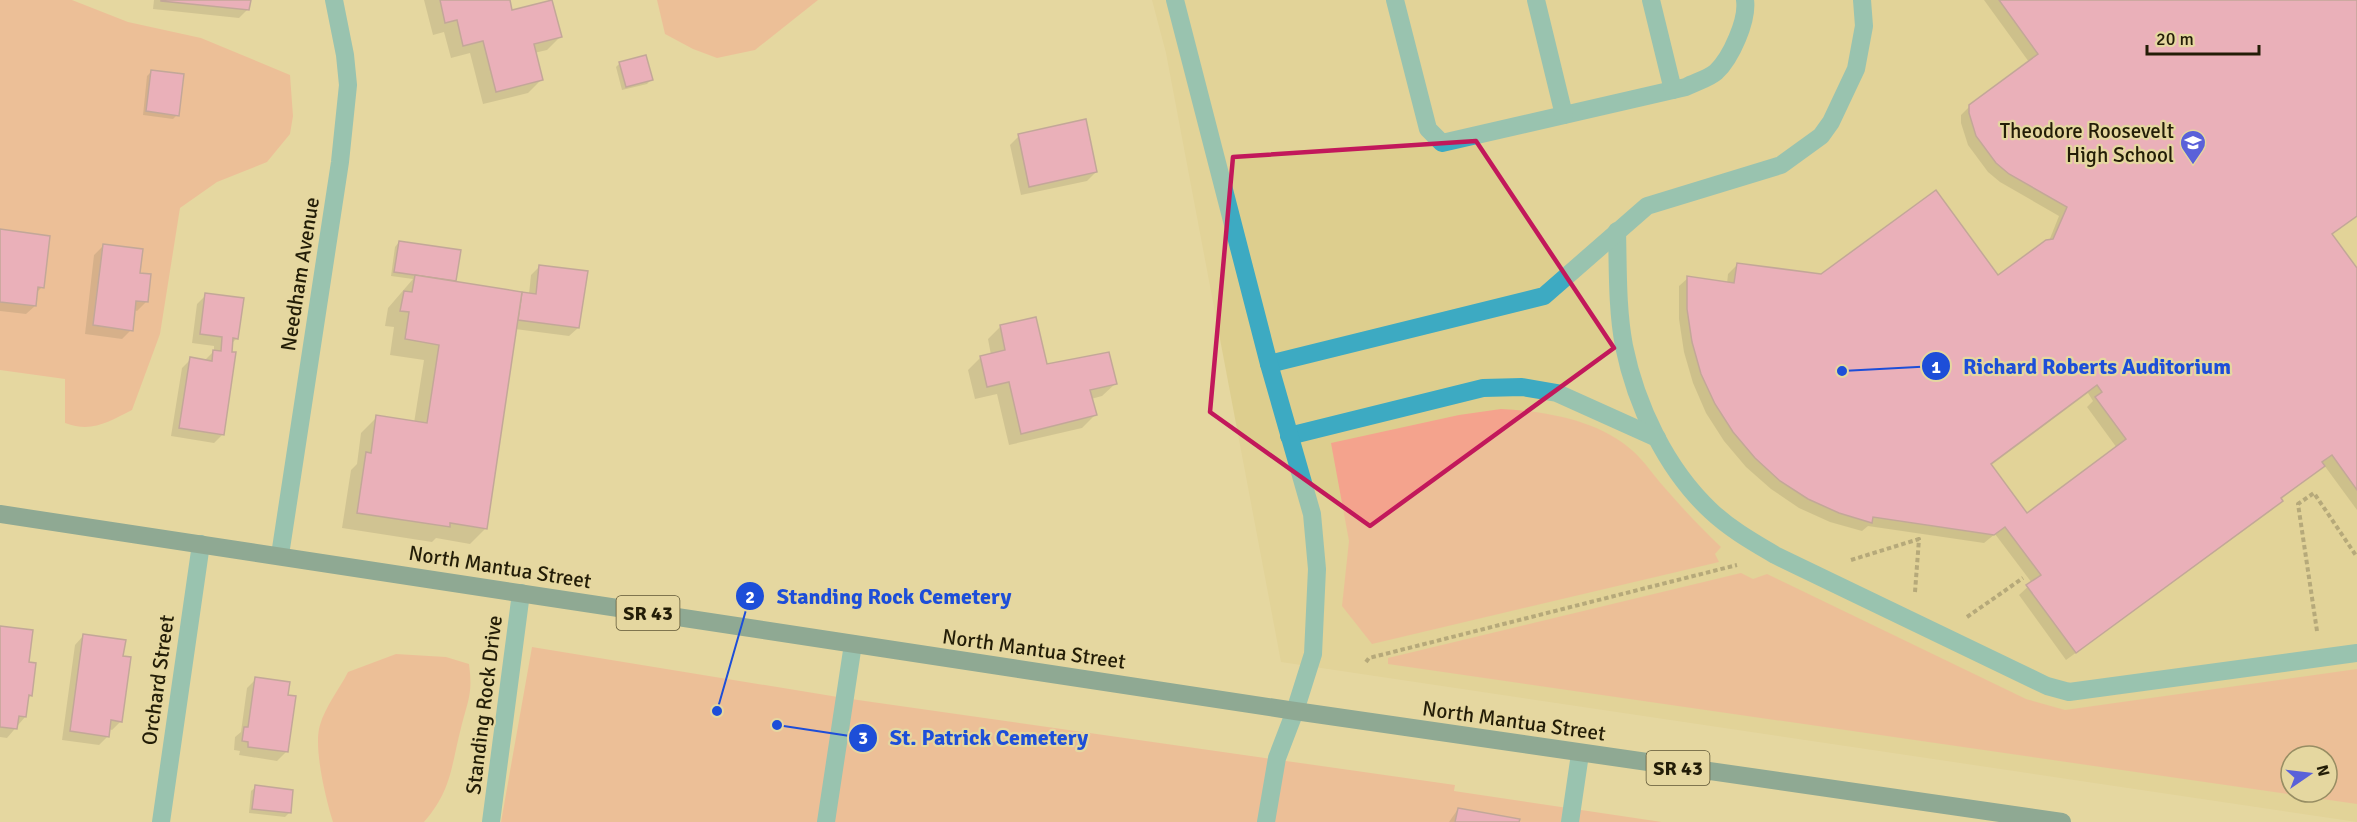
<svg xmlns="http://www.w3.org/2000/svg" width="2357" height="822" font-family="Signika,sans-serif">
	<rect width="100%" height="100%" fill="#e5d7a0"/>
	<!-- built -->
	<path fill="#ddce8e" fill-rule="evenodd" d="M1152,0H2357V822L1281,662L1166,53ZM2291,756H2327V792H2291Z"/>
	<!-- green -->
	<g fill="#f4a38d" fill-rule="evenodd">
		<path d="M0,0H72L128,22L201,38L290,75L293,116L290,134L267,162L217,182L180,208L160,334L132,410C108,422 92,433 65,423V379L0,370Z"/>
		<path d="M657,0H818L755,50L717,58L693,49L665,34Z"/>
		<path d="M1501,409C1545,411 1600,420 1634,452C1645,462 1654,476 1664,487C1682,508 1701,528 1721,547L1715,554L1719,562L1372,644L1342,606L1349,541L1331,443L1459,415Z"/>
		<path d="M1741,573L1753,579L1767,574L2026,699L2065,710L2357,669V804L1388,664V658ZM2291,756H2327V792H2291Z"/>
		<path d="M532,647L844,698L1455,785L1454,791L1662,822H501Z"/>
		<path d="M396,654L446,657L469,664C473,694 468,700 461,728C451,766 452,790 424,822H333C326,800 313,747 320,725C325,707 340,688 348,672Z"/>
	</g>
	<!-- shadow -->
	<g fill="#0003" fill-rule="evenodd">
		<path d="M154,0H249L248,9L239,18L153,9Z"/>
		<path d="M424,0H508L511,11L560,37L547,50L534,53L541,80L528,93L483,104L470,53L451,58L444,32L433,35Z"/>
		<path d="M1984,0H2357V216L2331,235L2357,271V510L2324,465L2280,500L2272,510L2066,660L2019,595L2032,583L1995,534L1984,543L1868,526L1862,531L1830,522L1799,508L1771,489L1746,467L1724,441L1706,413L1693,383L1684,352L1679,319V286L1688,278L1727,284L1728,274L1737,265L1821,276L1998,277L2049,241L2059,216L2000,182L1988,172L1968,145L1961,123V115L1970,106L2029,62ZM2088,393L2093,401L2087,407L2117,448L2027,515L1990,466Z"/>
		<path d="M620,63L651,80L647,84L622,90L616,67Z"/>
		<path d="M151,72L177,115L173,119L143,115L147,76Z"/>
		<path d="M1019,136L1096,172L1087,181L1021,195L1010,145Z"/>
		<path d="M0,231L42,287L36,293L35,306L26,314L0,311Z"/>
		<path d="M399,242L455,280L453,282L521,295L529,294L531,275L540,266L578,328L569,336L515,329L486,528L470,544L436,538L432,542L342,528L351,470L357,464L361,433L377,417L414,423L424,360L390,355L394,327L385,326L388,308L413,279L391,276L395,247Z"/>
		<path d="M103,246L138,274L146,302L137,311L134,310L131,330L122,339L85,334L94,255Z"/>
		<path d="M206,295L237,338L231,344L223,434L214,443L171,436L182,368L191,359L204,361L214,351V346L192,343L197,304Z"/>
		<path d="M1000,327L1046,366L1115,384L1102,396L1091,399L1095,415L1082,428L1009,445L997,394L975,399L968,370L981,357L991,355L988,339Z"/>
		<path d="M0,628L27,663L31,695L27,699L25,717L7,738L0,737Z"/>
		<path d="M83,636L122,657L121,721L112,730L109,729L108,736L99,745L62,740L75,645Z"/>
		<path d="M256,679L287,696L286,752L277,761L239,755L240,751L234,750L235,737L241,732L247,688Z"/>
		<path d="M256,787L289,813L285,817L249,813L251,791Z"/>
		<path d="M1458,809L1518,822H1449Z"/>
	</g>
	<!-- building -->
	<g fill="#ef82d7" stroke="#9a6e8f" stroke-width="1.5" fill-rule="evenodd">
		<path d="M251,0L249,10L161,1V0Z"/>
		<path d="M440,0H510L512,10L552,0L562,37L534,44L543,80L496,92L483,41L463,46L457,20L445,23Z"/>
		<path d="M1999,0H2357V216L2332,234L2357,268V490L2332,455L2322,462L2325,466L2281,498L2283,501L2076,653L2026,585L2041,575L2005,527L1994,535L1873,517L1872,523L1839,513L1808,499L1780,481L1755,458L1733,432L1715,404L1701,374L1692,342L1687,309V276L1734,283L1737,263L1821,274L1936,190L1998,275L2046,240L2053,239L2067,207L2009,174L1996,163L1976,136L1969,113V105L2038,54ZM2097,385L2102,392L2095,397L2126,439L2027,513L1991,464Z"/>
		<path d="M646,55L653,80L626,87L619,62Z"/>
		<path d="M151,70L184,74L179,116L146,111Z"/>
		<path d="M1086,119L1097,172L1029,187L1018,134Z"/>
		<path d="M0,229L50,236L44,288L38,287L36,306L0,302Z"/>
		<path d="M399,241L461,250L456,281L394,272Z"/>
		<path d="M103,244L143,249L140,273L151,274L148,302L136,301L133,331L93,325Z"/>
		<path d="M539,265L588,271L579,328L518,320L522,292L536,294Z"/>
		<path d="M415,275L522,292L487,529L450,523V527L357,513L366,452L371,453L376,415L427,423L439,345L405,339L409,312L400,311L404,291L412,292Z"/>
		<path d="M205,293L244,298L238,339L233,338L232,352H236L224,435L179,428L190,357L212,361L213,350L221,351L222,337L200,334Z"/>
		<path d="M1036,317L1047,364L1109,352L1117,384L1090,390L1097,415L1021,434L1009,382L987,387L980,356L1005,350L1000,325Z"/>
		<path d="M0,626L33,630L29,662L36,663L32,696L29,695L26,717L19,716L17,729L0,727Z"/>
		<path d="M83,634L126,640L123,656L131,657L122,722L111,720L109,737L70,731Z"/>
		<path d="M255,677L290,682L288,695L296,696L288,752L248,747V742L242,741L244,727H248Z"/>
		<path d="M255,785L293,790L291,813L252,809Z"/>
		<path d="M1458,808L1520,819L1519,822H1455Z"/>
	</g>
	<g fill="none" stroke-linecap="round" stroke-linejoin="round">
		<!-- path -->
		<g stroke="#7c724d" stroke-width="4" stroke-dasharray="4.5 3" stroke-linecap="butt">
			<path d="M1851,560L1919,539L1915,592"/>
			<path d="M1967,617L2023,578"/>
			<path d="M2317,631L2298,504L2314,493L2357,557"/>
			<path d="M1366,662L1369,658L1737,565"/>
		</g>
		<!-- service -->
		<g stroke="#3daac2" stroke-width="18">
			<path d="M1395,0L1428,129L1442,143L1686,87C1695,82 1708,79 1716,72C1731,58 1748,20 1745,0"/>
			<path d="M1536,0L1564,115"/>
			<path d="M1651,0L1673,90"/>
			<path d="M1617,231C1618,269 1617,309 1624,346C1636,405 1666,469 1711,511C1730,529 1753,542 1775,555L2047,686L2069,692L2357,653"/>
			<path d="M1269,364L1544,296L1647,206L1781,165L1821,136L1831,122L1856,69L1864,26L1862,0"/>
			<path d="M1289,436L1483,388L1522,387L1557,393L1657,438"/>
			<path d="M826,822L853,644"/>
			<path d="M1266,822L1277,758L1295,711"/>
			<path d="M1570,822L1580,754"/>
		</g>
		<!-- minor -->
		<g stroke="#3daac2" stroke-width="18">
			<path d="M1175,0L1269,364L1312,514L1317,569L1313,654L1295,711"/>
			<path d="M280,555L340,162L348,85L345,55L334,0"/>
			<path d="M161,822L201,544"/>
			<path d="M491,822L521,593"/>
		</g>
		<!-- primary -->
		<path stroke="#267284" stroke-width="18" d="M0,514L1295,711L2062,822"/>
	</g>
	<!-- marked area -->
	<path d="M0 0H2357V822H0ZM1476,141L1614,348L1370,526L1210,412L1233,157Z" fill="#e5d7a0" fill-opacity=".55" fill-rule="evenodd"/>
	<path fill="none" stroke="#c2185b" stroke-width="4.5" stroke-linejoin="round" d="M1476,141L1614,348L1370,526L1210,412L1233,157Z"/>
	<!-- icons -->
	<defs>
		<symbol id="school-pin" viewBox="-11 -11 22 30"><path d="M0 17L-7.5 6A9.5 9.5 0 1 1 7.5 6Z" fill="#5a61d9" stroke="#e5d7a0"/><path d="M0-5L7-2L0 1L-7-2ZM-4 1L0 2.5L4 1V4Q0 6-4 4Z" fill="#fff"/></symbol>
	</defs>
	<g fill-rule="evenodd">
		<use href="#school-pin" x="2178" y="128" width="30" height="40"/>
	</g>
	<g text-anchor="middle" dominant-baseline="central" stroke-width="4.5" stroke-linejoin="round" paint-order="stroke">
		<!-- shield labels -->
		<g fill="#e5d7a0" stroke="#5d5535" stroke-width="1.5">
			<rect x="616.5" y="596" width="63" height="34" rx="4.5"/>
			<rect x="1646.5" y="751" width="63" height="34" rx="4.5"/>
		</g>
		<g font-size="20" font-weight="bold" fill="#231d07">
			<text x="648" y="613">SR 43</text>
			<text x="1678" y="768">SR 43</text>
		</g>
		<!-- poi labels -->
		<g font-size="21" fill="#231d07" stroke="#e5d7a0" text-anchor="end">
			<text x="2174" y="131">Theodore Roosevelt<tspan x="2174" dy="24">High School</tspan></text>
		</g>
		<!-- street labels -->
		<g font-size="21" fill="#231d07" stroke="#e5d7a0">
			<text transform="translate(300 274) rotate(-81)">Needham Avenue</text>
			<text transform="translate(500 567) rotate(9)">North Mantua Street</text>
			<text transform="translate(1034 649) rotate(8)">North Mantua Street</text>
			<text transform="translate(158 680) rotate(-82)">Orchard Street</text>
			<text transform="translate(484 705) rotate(-83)">Standing Rock Drive</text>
			<text transform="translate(1514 721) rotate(8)">North Mantua Street</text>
		</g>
	</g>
	<!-- callouts -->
	<path fill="none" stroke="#1d4ed8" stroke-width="2" d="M1842 371L1936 366M717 711L750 596M777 725L863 738"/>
	<g fill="#1d4ed8" stroke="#e5d7a0" stroke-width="2">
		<circle cx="1842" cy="371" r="6"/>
		<circle cx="717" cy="711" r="6"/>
		<circle cx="777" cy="725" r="6"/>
		<circle cx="1936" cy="366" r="15"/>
		<circle cx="750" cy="596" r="15"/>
		<circle cx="863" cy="738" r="15"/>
	</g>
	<g font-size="18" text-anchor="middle" font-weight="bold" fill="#fff">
		<text x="1936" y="373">1</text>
		<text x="750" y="603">2</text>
		<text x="863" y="744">3</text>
	</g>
	<g font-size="22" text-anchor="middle" font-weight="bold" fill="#1d4ed8" stroke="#e5d7a0" stroke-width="4.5" stroke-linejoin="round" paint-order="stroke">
		<text x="2097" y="374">Richard Roberts Auditorium</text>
		<text x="894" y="604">Standing Rock Cemetery</text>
		<text x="989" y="745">St. Patrick Cemetery</text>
	</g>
	<!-- north arrow -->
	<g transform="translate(2309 774) rotate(76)"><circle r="28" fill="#e5d7a0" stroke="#978d63" stroke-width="1.5"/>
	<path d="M0-4.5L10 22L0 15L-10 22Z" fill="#5a61d9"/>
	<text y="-9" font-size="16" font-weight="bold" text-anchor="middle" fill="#231d07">N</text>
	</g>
	<!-- scale -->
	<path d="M2147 45v9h112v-9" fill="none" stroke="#231d07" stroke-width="3"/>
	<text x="2156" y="45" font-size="18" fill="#231d07" stroke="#e5d7a0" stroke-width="4.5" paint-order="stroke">20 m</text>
</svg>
